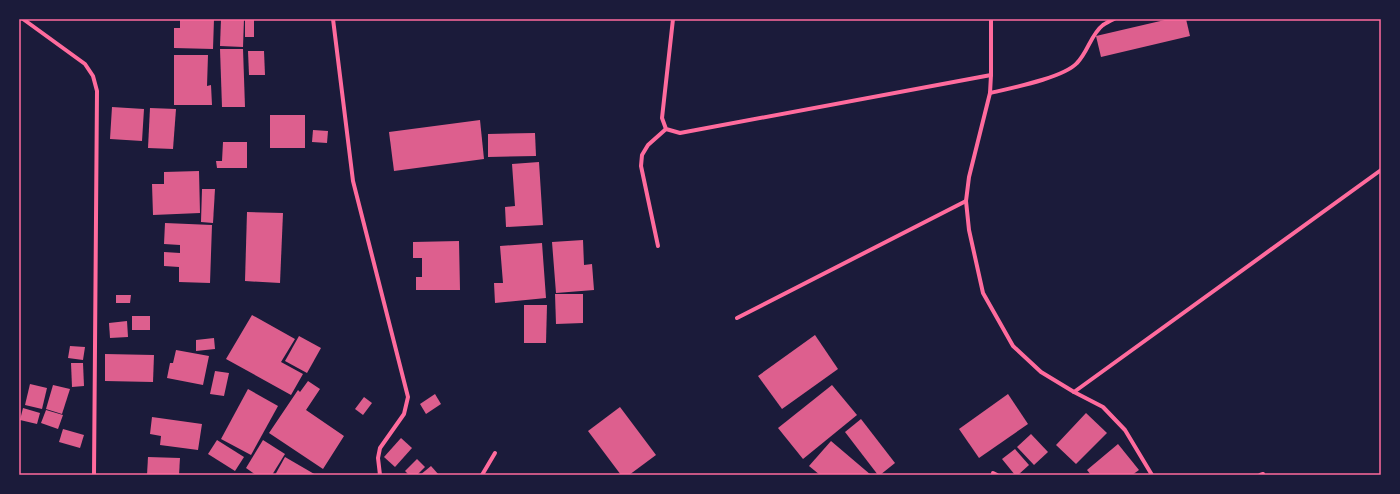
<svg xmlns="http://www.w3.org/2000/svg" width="1400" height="494" font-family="'Work Sans',sans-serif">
	<rect width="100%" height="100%" fill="#1b1b3a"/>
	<!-- building -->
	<g fill="#dd5f8e">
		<path d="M180,19H214L213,49L174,48V28H180Z"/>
		<path d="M221,19H244L243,47L220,46Z"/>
		<rect x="245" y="19" width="9" height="18"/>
		<path d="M1169,19H1186L1190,36L1101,57L1096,36Z"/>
		<path d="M220,49H243L245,107H222Z"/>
		<path d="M248,51H264L265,75H249Z"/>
		<path d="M174,55H208L207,86L211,85L212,105H174Z"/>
		<path d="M112,107L144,109L142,141L110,139Z"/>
		<path d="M150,108L176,109L173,149L148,148Z"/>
		<rect x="270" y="115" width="35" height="33"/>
		<path d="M480,120L484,159L394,171L389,132Z"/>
		<path d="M313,130L328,131L327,143L312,142Z"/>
		<path d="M535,133L536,156L488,157V134Z"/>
		<path d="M223,142H247V168H217L216,161H222Z"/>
		<path d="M539,162L543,225L506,227L505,207L515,206L512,164Z"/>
		<path d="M199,171L200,213L153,215L152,184H164V172Z"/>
		<path d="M202,189H215L213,223L201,222Z"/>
		<path d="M247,212L283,213L280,283L245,281Z"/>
		<path d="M165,223L212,225L210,283L179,282V267L164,266V252L180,253V245L164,244Z"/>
		<path d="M583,240L584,265L592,264L594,290L556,293L552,242Z"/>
		<path d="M459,241L460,290H416V277H422V258H413V242Z"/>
		<path d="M542,243L546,298L495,303L494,283H503L500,246Z"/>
		<path d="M555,294H583V323L556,324Z"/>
		<path d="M116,295H131L130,303H116Z"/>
		<path d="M524,305H547L546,343H524Z"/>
		<path d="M252,315L295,339L281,362L303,374L291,395L226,359Z"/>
		<rect x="132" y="316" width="18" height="14"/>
		<path d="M127,321L128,337L110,338L109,323Z"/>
		<path d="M815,335L838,369L782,409L758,376Z"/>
		<path d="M299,336L321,348L307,373L285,361Z"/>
		<path d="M214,338L215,349L196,351V340Z"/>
		<path d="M70,346L85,347L83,360L68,358Z"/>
		<path d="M176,350L209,356L203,385L167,378L170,363H173Z"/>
		<path d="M105,354L154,355L153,382L105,381Z"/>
		<path d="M71,363H83L84,386L72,387Z"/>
		<path d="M215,371L229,373L224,396L210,394Z"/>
		<path d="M308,381L320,389L306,410L344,436L323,469L269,433L298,390L300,392Z"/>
		<path d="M30,384L47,388L42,409L25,405Z"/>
		<path d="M53,385L70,389L62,414L46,409Z"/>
		<path d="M832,385L857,415L803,459L778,428Z"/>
		<path d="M248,389L278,406L251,455L221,439Z"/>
		<path d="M435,394L441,404L426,414L420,404Z"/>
		<path d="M1008,394L1028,424L979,458L959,429Z"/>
		<path d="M364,397L372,403L363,415L355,409Z"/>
		<path d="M620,407L656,455L629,475H621L588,431Z"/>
		<path d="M23,408L40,413L37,424L20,420Z"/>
		<path d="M46,410L63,415L58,429L41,423Z"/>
		<path d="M1086,413L1107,433L1076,464L1056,445Z"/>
		<path d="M152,417L202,424L198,450L160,445L161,436L150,434Z"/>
		<path d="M861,419L895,463L880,475H878L845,432Z"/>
		<path d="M63,429L84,435L80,448L59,442Z"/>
		<path d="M1031,434L1048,452L1034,465L1017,447Z"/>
		<path d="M401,438L412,448L395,467L384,457Z"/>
		<path d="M217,440L244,457L235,471L208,454Z"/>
		<path d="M263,440L285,454L272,475H256L246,468Z"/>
		<path d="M831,441L871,475H820L809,466Z"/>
		<path d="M1118,444L1139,470L1132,475H1091L1087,470Z"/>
		<path d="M1015,449L1029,465L1018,475H1015L1002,459Z"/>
		<path d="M148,457L180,458L179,475H147Z"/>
		<path d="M285,457L316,475H275Z"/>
		<path d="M417,459L425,467L417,475H409L405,471Z"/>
		<path d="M431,466L439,475H420Z"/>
	</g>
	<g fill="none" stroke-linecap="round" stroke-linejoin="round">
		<!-- minor -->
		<g stroke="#ff6b9d" stroke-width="4">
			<path d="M23,19L85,64L93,76L97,91L94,475"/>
			<path d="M333,19L353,181L408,397L404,414L380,448L378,458L380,475"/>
			<path d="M673,19L662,118L666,129L680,133L991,75"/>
			<path d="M991,19V75L990,93L969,177L966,201L969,230L983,293L1013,346L1041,372L1074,392L1103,407L1125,430L1152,475"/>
			<path d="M990,93C1011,88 1063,78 1077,63C1088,52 1091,34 1103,25C1106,23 1110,21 1114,19"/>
			<path d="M658,246L641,166L642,155L648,145L666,129"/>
			<path d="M737,318L966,201"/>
			<path d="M1074,392L1381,170"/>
			<path d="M993,473L997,475"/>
			<path d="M482,475L495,453"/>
			<path d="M1260,475L1263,474"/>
		</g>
	</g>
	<!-- border -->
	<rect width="1400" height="494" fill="none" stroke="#1b1b3a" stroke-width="40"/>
	<rect x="20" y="20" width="1360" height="454" fill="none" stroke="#ff6b9d" stroke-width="1.5"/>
</svg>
